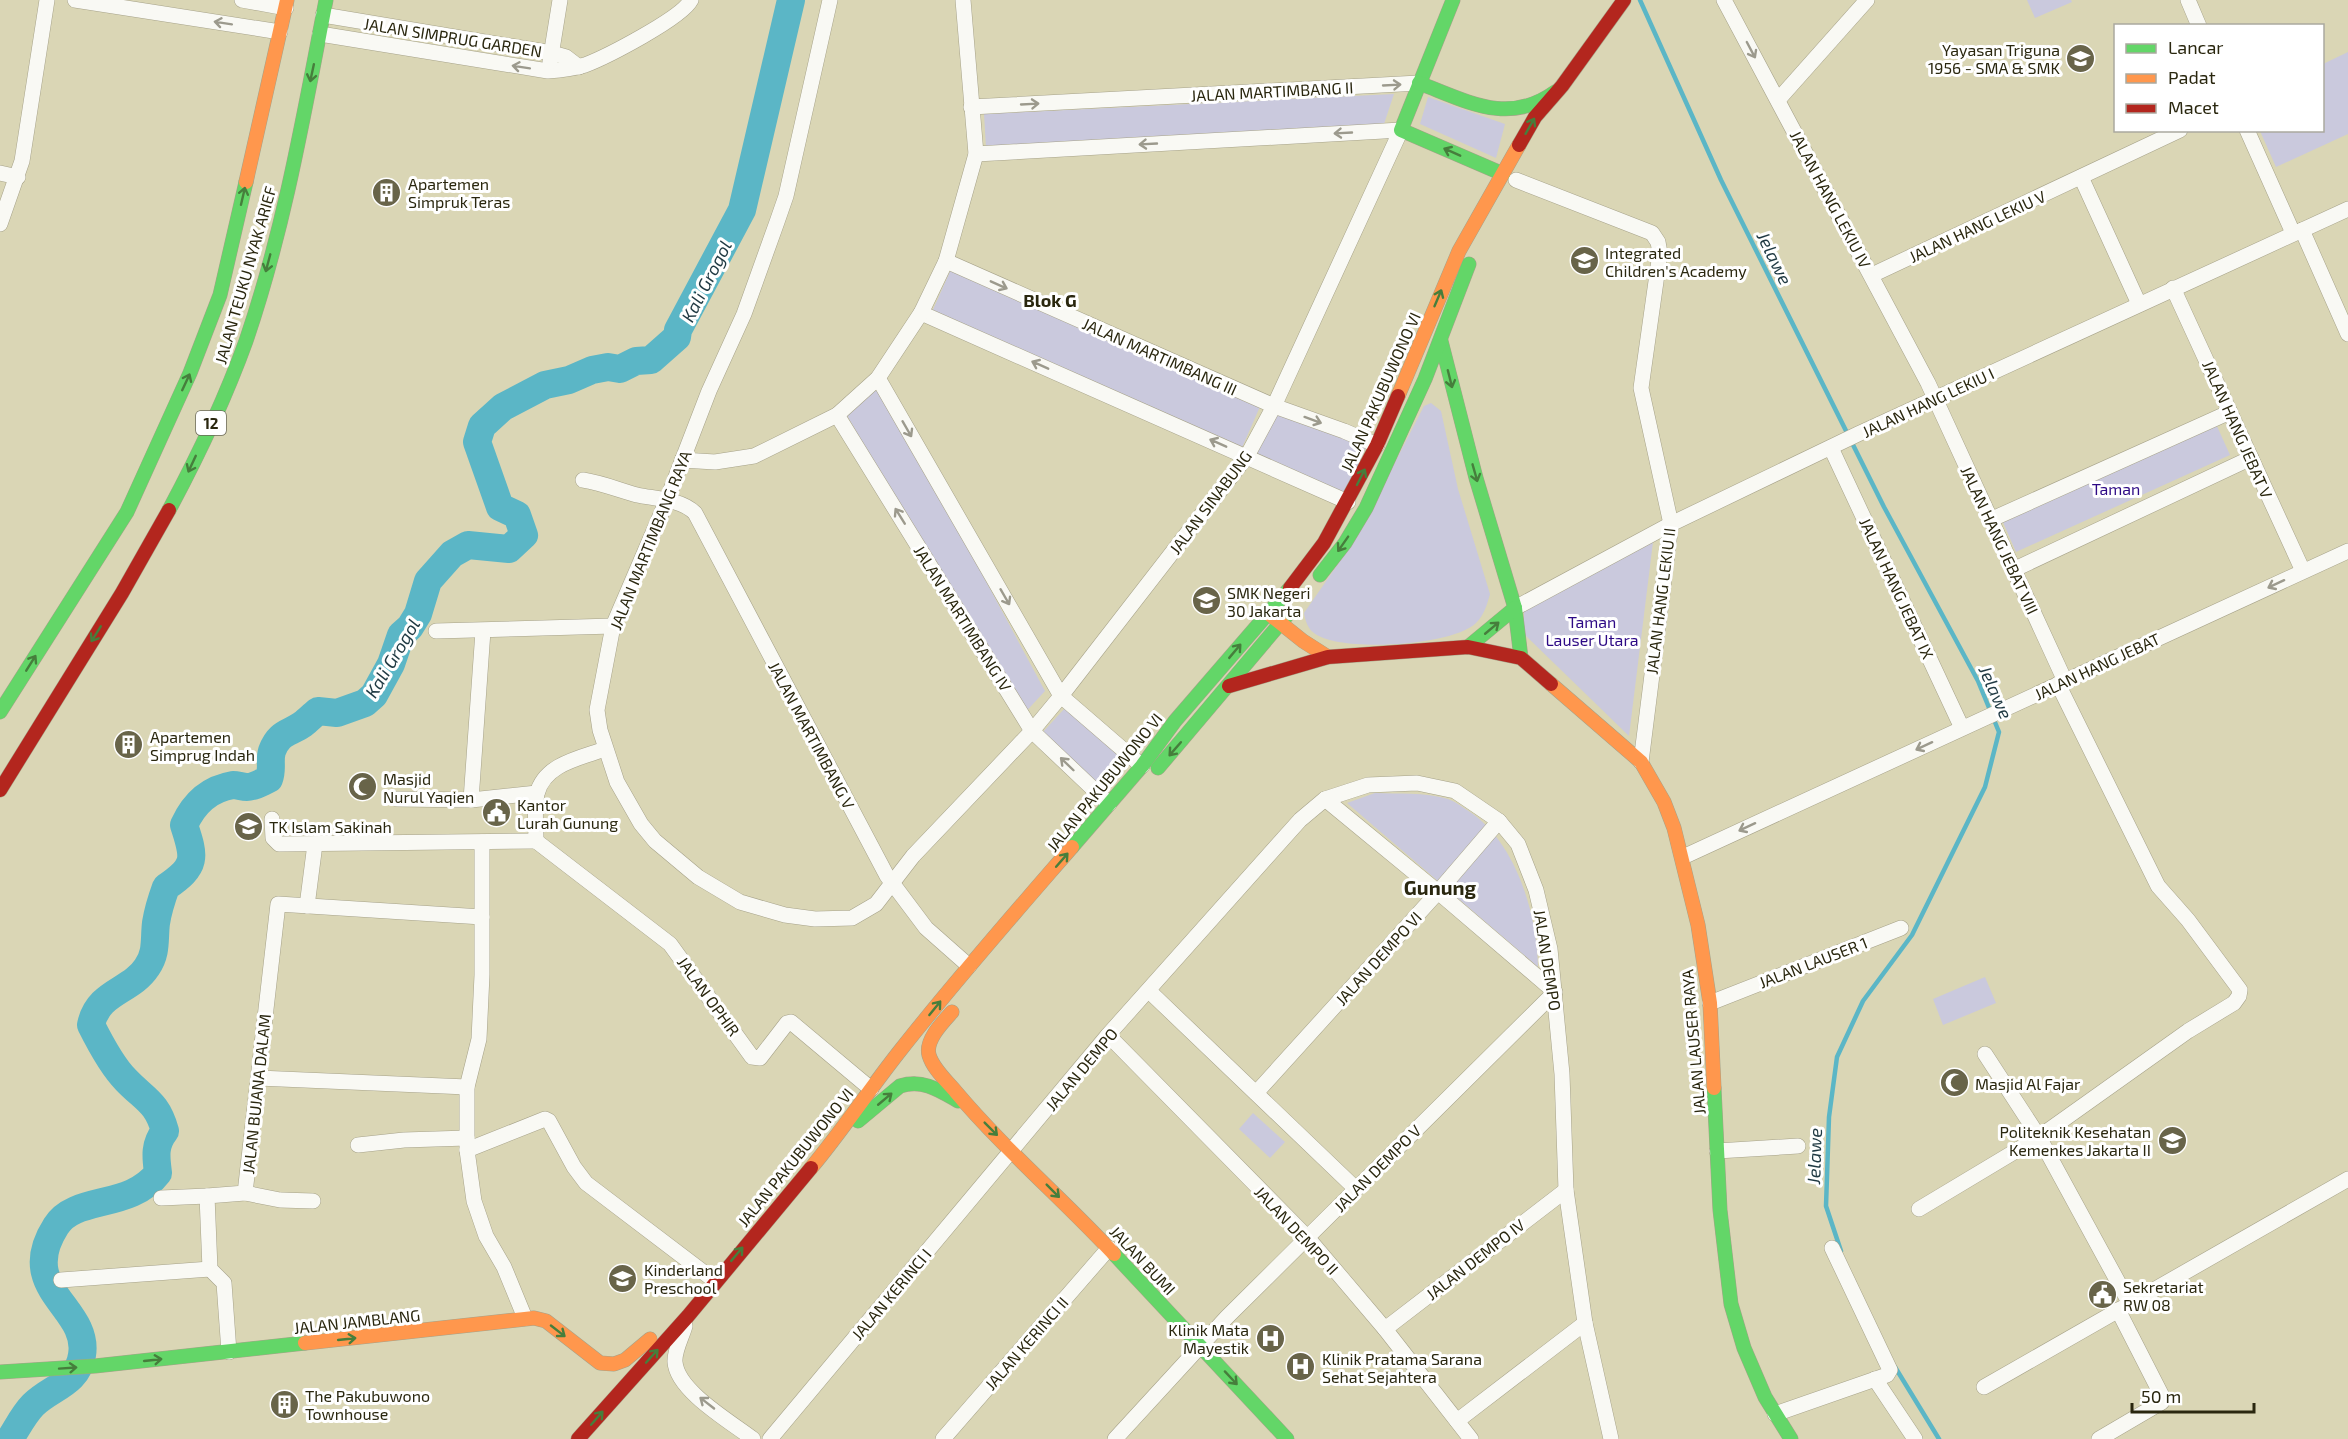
<svg xmlns="http://www.w3.org/2000/svg" width="2348" height="1439" font-family="'Exo 2',sans-serif">
	<rect width="100%" height="100%" fill="#dad6b5"/>
	<!-- park -->
	<g fill="#cac9dd">
		<path d="M2027,0H2071L2072,2L2035,18Z"/>
		<path d="M2348,52V134L2276,167L2260,131L2322,130L2323,64Z"/>
		<path d="M1394,94L1384,124L986,147L984,114Z"/>
		<path d="M1428,97L1505,124L1496,158L1420,124Z"/>
		<path d="M952,267L1262,402L1241,450L931,314Z"/>
		<path d="M877,379L1045,691L1020,718L845,412Z"/>
		<path d="M1431,403L1441,411L1458,489L1490,594C1487,605 1484,615 1476,623C1453,646 1339,653 1314,633C1308,629 1305,620 1304,613L1356,538L1424,406Z"/>
		<path d="M1277,408L1368,442L1344,497L1254,458Z"/>
		<path d="M2216,424L2230,455L2016,552L2002,520Z"/>
		<path d="M1653,542L1629,736L1524,634V611Z"/>
		<path d="M1066,707L1128,763L1104,790L1042,733Z"/>
		<path d="M1375,793C1398,794 1424,792 1448,799C1454,801 1461,806 1467,810C1515,840 1537,912 1538,967L1347,803Z"/>
		<path d="M1985,977L1996,1003L1943,1025L1933,999Z"/>
		<path d="M1253,1113L1285,1142L1270,1158L1239,1129Z"/>
	</g>
	<g fill="none" stroke-linecap="round" stroke-linejoin="round">
		<!-- stream -->
		<g stroke="#5bb6c6" stroke-width="4.5">
			<path d="M1640,0L1721,180L1884,507L1978,681L1999,732L1985,787L1912,935L1863,1001L1837,1057L1829,1117L1826,1206L1841,1251"/>
			<path d="M1895,1367L1939,1439"/>
		</g>
		<!-- river -->
		<path stroke="#5bb6c6" stroke-width="28" d="M10,1439C17,1428 24,1414 33,1405C51,1387 78,1384 82,1355C90,1307 15,1290 56,1226C75,1195 130,1210 158,1173C156,1157 154,1145 165,1131C157,1102 145,1100 126,1080C112,1066 100,1043 91,1025C98,991 131,992 147,967C157,953 154,939 156,923C158,910 162,898 166,887C197,866 195,858 184,825C194,803 209,789 233,785C238,785 242,787 247,787C254,787 262,782 269,779C273,769 269,761 272,751C279,732 289,734 303,724C308,720 313,715 318,711L337,713L365,703L374,695L391,664L401,635L410,627L418,614L428,581L452,554L468,545L509,549L524,535L517,515L500,507L477,442L482,426L503,407L545,385L569,380L592,370L608,367L620,369L636,361L651,360L677,337L678,330L742,210L791,0"/>
		<defs>
			<g id="street">
				<path d="M75,0L280,32"/>
				<path d="M242,0L286,8"/>
				<path d="M830,0L786,196L777,222L744,314L709,391L667,500L613,626L597,710L600,730L617,782L641,824L655,841L698,877L740,902L785,915L815,919L852,918L876,904L913,856L1032,731L1061,696L1247,456L1274,406L1401,130L976,154"/>
				<path d="M1724,0L1928,383L2065,681"/>
				<path d="M2188,0L2199,26"/>
				<path d="M323,15L552,53L566,57L579,67"/>
				<path d="M320,34L548,71C561,70 572,69 585,65C606,57 682,18 691,0"/>
				<path d="M550,62L560,0"/>
				<path d="M1778,100L1867,0"/>
				<path d="M971,107L1419,83"/>
				<path d="M2247,130L2293,233"/>
				<path d="M0,173L18,177"/>
				<path d="M2081,177L2139,304"/>
				<path d="M1516,180L1652,233L1658,242L1660,253L1641,388L1671,524L1641,762"/>
				<path d="M0,224L22,161L47,0"/>
				<path d="M2302,230L2348,334"/>
				<path d="M946,261L1274,406L1344,431L1377,445"/>
				<path d="M1872,275L2180,130"/>
				<path d="M2173,288L2303,571"/>
				<path d="M921,313L1348,502"/>
				<path d="M878,378L1061,696L1142,766"/>
				<path d="M837,415L1032,731L1109,804"/>
				<path d="M1831,448L1962,728"/>
				<path d="M682,460L715,462L754,456L837,415L878,378L921,313L946,261L976,154L963,0"/>
				<path d="M583,480C602,483 619,490 637,495C656,499 681,499 695,513L887,876L926,928L969,966"/>
				<path d="M1990,520L2230,412"/>
				<path d="M2013,570L2251,458"/>
				<path d="M1515,608L1671,524L1858,434L2348,209"/>
				<path d="M436,631L613,626"/>
				<path d="M397,799L471,800L537,793"/>
				<path d="M471,800L483,631"/>
				<path d="M272,819L273,838L279,844L536,841"/>
				<path d="M536,841L670,944L752,1057L760,1058L787,1023L791,1022L871,1089"/>
				<path d="M536,841C536,826 534,808 537,794C544,764 580,758 605,749"/>
				<path d="M482,842V975L479,1039L467,1087V1150L474,1201L486,1236L504,1267L525,1318"/>
				<path d="M1683,857L2348,551"/>
				<path d="M307,906L315,844"/>
				<path d="M1149,991L1356,1189"/>
				<path d="M1710,1003L1901,928"/>
				<path d="M1108,1035L1307,1237L1385,1329L1471,1439"/>
				<path d="M1985,1054L2039,1137L2130,1304"/>
				<path d="M258,1078L467,1087"/>
				<path d="M1256,1093L1438,892L1499,821"/>
				<path d="M358,1145L404,1140L467,1138"/>
				<path d="M467,1150L545,1119L549,1121L574,1167L586,1183L715,1281"/>
				<path d="M1717,1151L1798,1146"/>
				<path d="M245,1193L280,1200L313,1201"/>
				<path d="M161,1198L207,1196"/>
				<path d="M1919,1209L2039,1137L2188,1031L2234,1003L2239,996L2240,990L2188,920L2158,886L2058,684"/>
				<path d="M61,1280L210,1269"/>
				<path d="M685,1326C682,1337 674,1351 675,1362C677,1391 731,1422 753,1439"/>
				<path d="M1385,1329L1566,1190"/>
				<path d="M229,1352L224,1283L210,1269L207,1196L245,1193L278,904L482,917"/>
				<path d="M1875,1379L1915,1439"/>
				<path d="M1984,1387L2348,1179"/>
				<path d="M1775,1414L1887,1375L1890,1370L1832,1248"/>
				<path d="M1457,1421L1585,1323"/>
				<path d="M770,1439L1108,1035L1300,820L1325,799L1368,785L1417,783L1455,791L1499,821L1518,844L1536,890L1550,949L1562,1074L1566,1190L1585,1323L1611,1439"/>
				<path d="M943,1439L1109,1248"/>
				<path d="M1115,1439L1227,1317L1555,992L1438,892L1325,799"/>
				<path d="M2099,1439L2162,1402L2163,1398L2118,1310"/>
			</g>
			<g id="fast">
				<path d="M1453,0L1401,130L1503,174"/>
				<path d="M1419,83C1467,101 1508,126 1555,92"/>
				<path d="M1441,341L1476,478L1515,608L1521,658"/>
				<path d="M169,510C198,456 225,399 246,341C284,230 304,114 326,0"/>
				<path d="M1320,575L1345,543L1366,508L1425,379L1469,264"/>
				<path d="M1468,647L1515,608"/>
				<path d="M0,712L127,512L190,373L220,295L246,182"/>
				<path d="M1158,768L1289,613"/>
				<path d="M1072,847L1142,766L1175,721L1290,588"/>
				<path d="M1714,1088L1720,1210L1731,1304L1744,1348L1765,1397L1791,1439"/>
				<path d="M858,1121L900,1086C923,1079 939,1090 958,1101"/>
				<path d="M1114,1254L1287,1439"/>
				<path d="M0,1372L95,1366L305,1343"/>
			</g>
			<g id="slow">
				<path d="M246,182L287,0"/>
				<path d="M1398,396L1459,251L1519,145"/>
				<path d="M1268,613L1303,641L1328,657"/>
				<path d="M1551,684L1641,762L1664,802L1674,828L1698,925L1710,1003L1714,1088"/>
				<path d="M952,1012C943,1022 925,1040 929,1055C933,1069 947,1081 956,1092C1005,1150 1063,1199 1114,1254"/>
				<path d="M811,1168C842,1131 869,1090 899,1052C954,982 1013,915 1072,847"/>
				<path d="M305,1343L534,1318L546,1321L600,1363L614,1364L625,1360L650,1339"/>
			</g>
			<g id="jam">
				<path d="M1519,145L1535,117L1562,86L1624,0"/>
				<path d="M1290,588L1324,543L1377,445L1398,396"/>
				<path d="M1229,686L1328,657L1468,647L1521,658L1551,684"/>
				<path d="M0,790L122,593L169,510"/>
				<path d="M578,1439L688,1316L811,1168"/>
			</g>
		</defs>
		<!-- street casing -->
		<use href="#street" stroke="#a6a289" stroke-width="16"/>
		<!-- fast casing -->
		<use href="#fast" stroke="#a6a289" stroke-width="15"/>
		<!-- slow casing -->
		<use href="#slow" stroke="#a6a289" stroke-width="15"/>
		<!-- jam casing -->
		<use href="#jam" stroke="#a6a289" stroke-width="15"/>
		<!-- street -->
		<use href="#street" stroke="#f9f9f4" stroke-width="15"/>
		<!-- fast -->
		<use href="#fast" stroke="#63d668" stroke-width="14"/>
		<!-- slow -->
		<use href="#slow" stroke="#ff974d" stroke-width="14"/>
		<!-- jam -->
		<use href="#jam" stroke="#b3261e" stroke-width="14"/>
	</g>
	<!-- one-way arrows -->
	<defs><path id="oneway-shaft" d="M-6 0H5M1.5-3L5.5 0L1.5 3" fill="none" stroke-width="1.6" stroke-linecap="round" stroke-linejoin="round" transform="scale(1.5)"/></defs>
	<g stroke="#9c9a8d">
		<use href="#oneway-shaft" transform="translate(223 23) rotate(-171)"/>
		<use href="#oneway-shaft" transform="translate(1751 50) rotate(62)"/>
		<use href="#oneway-shaft" transform="translate(521 67) rotate(-171)"/>
		<use href="#oneway-shaft" transform="translate(1392 85) rotate(-3)"/>
		<use href="#oneway-shaft" transform="translate(1030 104) rotate(-3)"/>
		<use href="#oneway-shaft" transform="translate(1343 133) rotate(177)"/>
		<use href="#oneway-shaft" transform="translate(1148 144) rotate(177)"/>
		<use href="#oneway-shaft" transform="translate(999 285) rotate(24)"/>
		<use href="#oneway-shaft" transform="translate(1040 365) rotate(-156)"/>
		<use href="#oneway-shaft" transform="translate(1313 420) rotate(20)"/>
		<use href="#oneway-shaft" transform="translate(907 429) rotate(60)"/>
		<use href="#oneway-shaft" transform="translate(1218 443) rotate(-156)"/>
		<use href="#oneway-shaft" transform="translate(900 516) rotate(-122)"/>
		<use href="#oneway-shaft" transform="translate(2276 584) rotate(155)"/>
		<use href="#oneway-shaft" transform="translate(1005 597) rotate(60)"/>
		<use href="#oneway-shaft" transform="translate(1924 746) rotate(155)"/>
		<use href="#oneway-shaft" transform="translate(1067 764) rotate(-136)"/>
		<use href="#oneway-shaft" transform="translate(1747 827) rotate(155)"/>
		<use href="#oneway-shaft" transform="translate(707 1403) rotate(-142)"/>
	</g>
	<g stroke="#467e3c">
		<use href="#oneway-shaft" transform="translate(312 73) rotate(102)"/>
		<use href="#oneway-shaft" transform="translate(1530 126) rotate(-60)"/>
		<use href="#oneway-shaft" transform="translate(1452 152) rotate(-156)"/>
		<use href="#oneway-shaft" transform="translate(243 196) rotate(-77)"/>
		<use href="#oneway-shaft" transform="translate(268 263) rotate(105)"/>
		<use href="#oneway-shaft" transform="translate(1438 298) rotate(-67)"/>
		<use href="#oneway-shaft" transform="translate(1450 379) rotate(76)"/>
		<use href="#oneway-shaft" transform="translate(186 382) rotate(-65)"/>
		<use href="#oneway-shaft" transform="translate(192 464) rotate(115)"/>
		<use href="#oneway-shaft" transform="translate(1475 473) rotate(74)"/>
		<use href="#oneway-shaft" transform="translate(1361 477) rotate(-63)"/>
		<use href="#oneway-shaft" transform="translate(1343 544) rotate(125)"/>
		<use href="#oneway-shaft" transform="translate(1492 628) rotate(-40)"/>
		<use href="#oneway-shaft" transform="translate(96 634) rotate(122)"/>
		<use href="#oneway-shaft" transform="translate(1235 651) rotate(-50)"/>
		<use href="#oneway-shaft" transform="translate(31 663) rotate(-58)"/>
		<use href="#oneway-shaft" transform="translate(1175 749) rotate(131)"/>
		<use href="#oneway-shaft" transform="translate(1062 860) rotate(-49)"/>
		<use href="#oneway-shaft" transform="translate(935 1008) rotate(-51)"/>
		<use href="#oneway-shaft" transform="translate(885 1099) rotate(-40)"/>
		<use href="#oneway-shaft" transform="translate(991 1129) rotate(45)"/>
		<use href="#oneway-shaft" transform="translate(1053 1191) rotate(45)"/>
		<use href="#oneway-shaft" transform="translate(737 1254) rotate(-50)"/>
		<use href="#oneway-shaft" transform="translate(558 1331) rotate(38)"/>
		<use href="#oneway-shaft" transform="translate(347 1339) rotate(-6)"/>
		<use href="#oneway-shaft" transform="translate(652 1356) rotate(-48)"/>
		<use href="#oneway-shaft" transform="translate(153 1360) rotate(-6)"/>
		<use href="#oneway-shaft" transform="translate(68 1368) rotate(-4)"/>
		<use href="#oneway-shaft" transform="translate(1231 1378) rotate(47)"/>
		<use href="#oneway-shaft" transform="translate(597 1418) rotate(-49)"/>
	</g>
	<!-- icons -->
	<defs>
		<symbol id="school-disc" viewBox="-11 -11 22 22"><circle r="9.5" fill="#686449" stroke="#fff"/><path d="M0-5L7-2L0 1L-7-2ZM-4 1L0 2.5L4 1V4Q0 6-4 4Z" fill="#fff"/></symbol>
		<symbol id="building-disc" viewBox="-11 -11 22 22"><circle r="9.5" fill="#686449" stroke="#fff"/><path d="M-4-6H4V6H1V3H-1V6H-4ZM-2.5-4.3h1.7v1.8h-1.7ZM.8-4.3h1.7v1.8H.8ZM-2.5-1h1.7V.8h-1.7ZM.8-1h1.7V.8H.8Z" fill="#fff"/></symbol>
		<symbol id="mosque-disc" viewBox="-11 -11 22 22"><circle r="9.5" fill="#686449" stroke="#fff"/><path d="M3.5-4.9A6 6 0 1 0 3.5 4.9A5 5 0 1 1 3.5-4.9Z" fill="#fff"/></symbol>
		<symbol id="civic-disc" viewBox="-11 -11 22 22"><circle r="9.5" fill="#686449" stroke="#fff"/><path d="M-.6-6.5H3V-4.5H.6V-3L4-1V1h2V6H-6V1h2V-1L-.6-3ZM-1.2 2.5V6h2.4V2.5Z" fill="#fff"/></symbol>
		<symbol id="university-disc" viewBox="-11 -11 22 22"><circle r="9.5" fill="#686449" stroke="#fff"/><path d="M0-5L7-2L0 1L-7-2ZM-4 1L0 2.5L4 1V4Q0 6-4 4Z" fill="#fff"/></symbol>
		<symbol id="hospital-disc" viewBox="-11 -11 22 22"><circle r="9.5" fill="#686449" stroke="#fff"/><path d="M-5-5h3v3.5h4V-5h3V5h-3V1.5h-4V5h-3Z" fill="#fff"/></symbol>
	</defs>
	<g fill-rule="evenodd">
		<use href="#school-disc" x="2064" y="42" width="33" height="33"/>
		<use href="#building-disc" x="370" y="176" width="33" height="33"/>
		<use href="#school-disc" x="1568" y="244" width="33" height="33"/>
		<use href="#school-disc" x="1190" y="584" width="33" height="33"/>
		<use href="#building-disc" x="112" y="728" width="33" height="33"/>
		<use href="#mosque-disc" x="346" y="770" width="33" height="33"/>
		<use href="#civic-disc" x="480" y="796" width="33" height="33"/>
		<use href="#school-disc" x="232" y="810" width="33" height="33"/>
		<use href="#mosque-disc" x="1938" y="1066" width="33" height="33"/>
		<use href="#university-disc" x="2156" y="1124" width="33" height="33"/>
		<use href="#school-disc" x="606" y="1262" width="33" height="33"/>
		<use href="#civic-disc" x="2086" y="1278" width="33" height="33"/>
		<use href="#hospital-disc" x="1254" y="1322" width="33" height="33"/>
		<use href="#hospital-disc" x="1284" y="1350" width="33" height="33"/>
		<use href="#building-disc" x="268" y="1388" width="33" height="33"/>
	</g>
	<g text-anchor="middle" dominant-baseline="central" stroke-width="6" stroke-linejoin="round" paint-order="stroke">
		<!-- shield labels -->
		<rect fill="#fff" stroke="#6a6857" stroke-width="1.5" x="196" y="411" width="30" height="24" rx="4.5"/>
		<g font-size="15" font-weight="bold" fill="#2a270f">
			<text x="211" y="423">12</text>
		</g>
		<!-- street labels -->
		<g font-size="16" fill="#2a270f" stroke="#fff">
			<text transform="translate(453 37) rotate(9)">JALAN SIMPRUG GARDEN</text>
			<text transform="translate(1272 91) rotate(-3)">JALAN MARTIMBANG II</text>
			<text transform="translate(1831 199) rotate(62)">JALAN HANG LEKIU IV</text>
			<text transform="translate(1977 226) rotate(-25)">JALAN HANG LEKIU V</text>
			<text transform="translate(245 275) rotate(-74)">JALAN TEUKU NYAK ARIEF</text>
			<text transform="translate(1160 356) rotate(24)">JALAN MARTIMBANG III</text>
			<text transform="translate(1380 392) rotate(-66)">JALAN PAKUBUWONO VI</text>
			<text transform="translate(1928 402) rotate(-25)">JALAN HANG LEKIU I</text>
			<text transform="translate(2238 429) rotate(66)">JALAN HANG JEBAT V</text>
			<text transform="translate(1210 502) rotate(-53)">JALAN SINABUNG</text>
			<text transform="translate(650 540) rotate(-68)">JALAN MARTIMBANG RAYA</text>
			<text transform="translate(2000 540) rotate(65)">JALAN HANG JEBAT VIII</text>
			<text transform="translate(1897 588) rotate(65)">JALAN HANG JEBAT IX</text>
			<text transform="translate(1660 601) rotate(-83)">JALAN HANG LEKIU II</text>
			<text transform="translate(963 618) rotate(58)">JALAN MARTIMBANG IV</text>
			<text transform="translate(2097 666) rotate(-25)">JALAN HANG JEBAT</text>
			<text transform="translate(812 735) rotate(62)">JALAN MARTIMBANG V</text>
			<text transform="translate(1104 782) rotate(-51)">JALAN PAKUBUWONO VI</text>
			<text transform="translate(1378 958) rotate(-48)">JALAN DEMPO VI</text>
			<text transform="translate(1548 960) rotate(81)">JALAN DEMPO</text>
			<text transform="translate(1813 962) rotate(-21)">JALAN LAUSER 1</text>
			<text transform="translate(709 996) rotate(54)">JALAN OPHIR</text>
			<text transform="translate(1693 1042) rotate(-95)">JALAN LAUSER RAYA</text>
			<text transform="translate(1081 1069) rotate(-50)">JALAN DEMPO</text>
			<text transform="translate(256 1094) rotate(-84)">JALAN BUJANA DALAM</text>
			<text transform="translate(795 1157) rotate(-51)">JALAN PAKUBUWONO VI</text>
			<text transform="translate(1377 1168) rotate(-45)">JALAN DEMPO V</text>
			<text transform="translate(1297 1230) rotate(47)">JALAN DEMPO II</text>
			<text transform="translate(1475 1259) rotate(-38)">JALAN DEMPO IV</text>
			<text transform="translate(1143 1260) rotate(47)">JALAN BUMI</text>
			<text transform="translate(891 1294) rotate(-50)">JALAN KERINCI I</text>
			<text transform="translate(357 1321) rotate(-6)">JALAN JAMBLANG</text>
			<text transform="translate(1026 1343) rotate(-49)">JALAN KERINCI II</text>
		</g>
		<!-- poi labels -->
		<g font-size="16" fill="#2a270f" stroke="#fff" text-anchor="start">
			<text x="2060" y="49" text-anchor="end">Yayasan Triguna<tspan x="2060" dy="18">1956 - SMA &amp; SMK</tspan></text>
			<text x="408" y="183">Apartemen<tspan x="408" dy="18">Simpruk Teras</tspan></text>
			<text x="1605" y="252">Integrated<tspan x="1605" dy="18">Children's Academy</tspan></text>
			<text x="1227" y="592">SMK Negeri<tspan x="1227" dy="18">30 Jakarta</tspan></text>
			<text x="150" y="736">Apartemen<tspan x="150" dy="18">Simprug Indah</tspan></text>
			<text x="383" y="778">Masjid<tspan x="383" dy="18">Nurul Yaqien</tspan></text>
			<text x="517" y="804">Kantor<tspan x="517" dy="18">Lurah Gunung</tspan></text>
			<text x="269" y="826">TK Islam Sakinah</text>
			<text x="1975" y="1083">Masjid Al Fajar</text>
			<text x="2151" y="1131" text-anchor="end">Politeknik Kesehatan<tspan x="2151" dy="18">Kemenkes Jakarta II</tspan></text>
			<text x="644" y="1269">Kinderland<tspan x="644" dy="18">Preschool</tspan></text>
			<text x="2123" y="1286">Sekretariat<tspan x="2123" dy="18">RW 08</tspan></text>
			<text x="1249" y="1329" text-anchor="end">Klinik Mata<tspan x="1249" dy="18">Mayestik</tspan></text>
			<text x="1322" y="1358">Klinik Pratama Sarana<tspan x="1322" dy="18">Sehat Sejahtera</tspan></text>
			<text x="305" y="1395">The Pakubuwono<tspan x="305" dy="18">Townhouse</tspan></text>
		</g>
		<!-- park labels -->
		<g font-size="16" fill="#2d0985" stroke="#fff">
			<text x="2116" y="488">Taman</text>
			<text x="1592" y="621">Taman<tspan x="1592" dy="18">Lauser Utara</tspan></text>
		</g>
		<!-- water labels -->
		<g font-size="18" font-style="italic" fill="#1f3942" stroke="#fff">
			<text transform="translate(1775 258) rotate(64)">Jelawe</text>
			<text transform="translate(706 281) rotate(-63)">Kali Grogol</text>
			<text transform="translate(392 658) rotate(-59)">Kali Grogol</text>
			<text transform="translate(1996 692) rotate(66)">Jelawe</text>
			<text transform="translate(1814 1156) rotate(-88)">Jelawe</text>
		</g>
		<!-- neighbourhood labels -->
		<g font-size="18" font-weight="bold" fill="#2a270f" stroke="#fff">
			<text x="1050" y="300">Blok G</text>
		</g>
		<!-- quarter labels -->
		<g font-size="20" font-weight="bold" fill="#2a270f" stroke="#fff">
			<text x="1440" y="887">Gunung</text>
		</g>
	</g>
	<!-- legend -->
	<rect x="2114" y="24" width="210" height="108" fill="#ffffff" stroke="#aaa99f" stroke-width="1.5"/>
	<rect x="2126" y="44" width="30" height="9" fill="#63d668" stroke="#aaa99f" stroke-width="1.5"/>
	<text x="2168" y="54" font-size="18" fill="#2a270f">Lancar</text>
	<rect x="2126" y="74" width="30" height="9" fill="#ff974d" stroke="#aaa99f" stroke-width="1.5"/>
	<text x="2168" y="84" font-size="18" fill="#2a270f">Padat</text>
	<rect x="2126" y="104" width="30" height="9" fill="#b3261e" stroke="#aaa99f" stroke-width="1.5"/>
	<text x="2168" y="114" font-size="18" fill="#2a270f">Macet</text>
	<!-- scale -->
	<path d="M2132 1403v9h122v-9" fill="none" stroke="#2a270f" stroke-width="3"/>
	<text x="2141" y="1403" font-size="18" fill="#2a270f" stroke="#ffffff" stroke-width="4.5" paint-order="stroke">50 m</text>
</svg>
